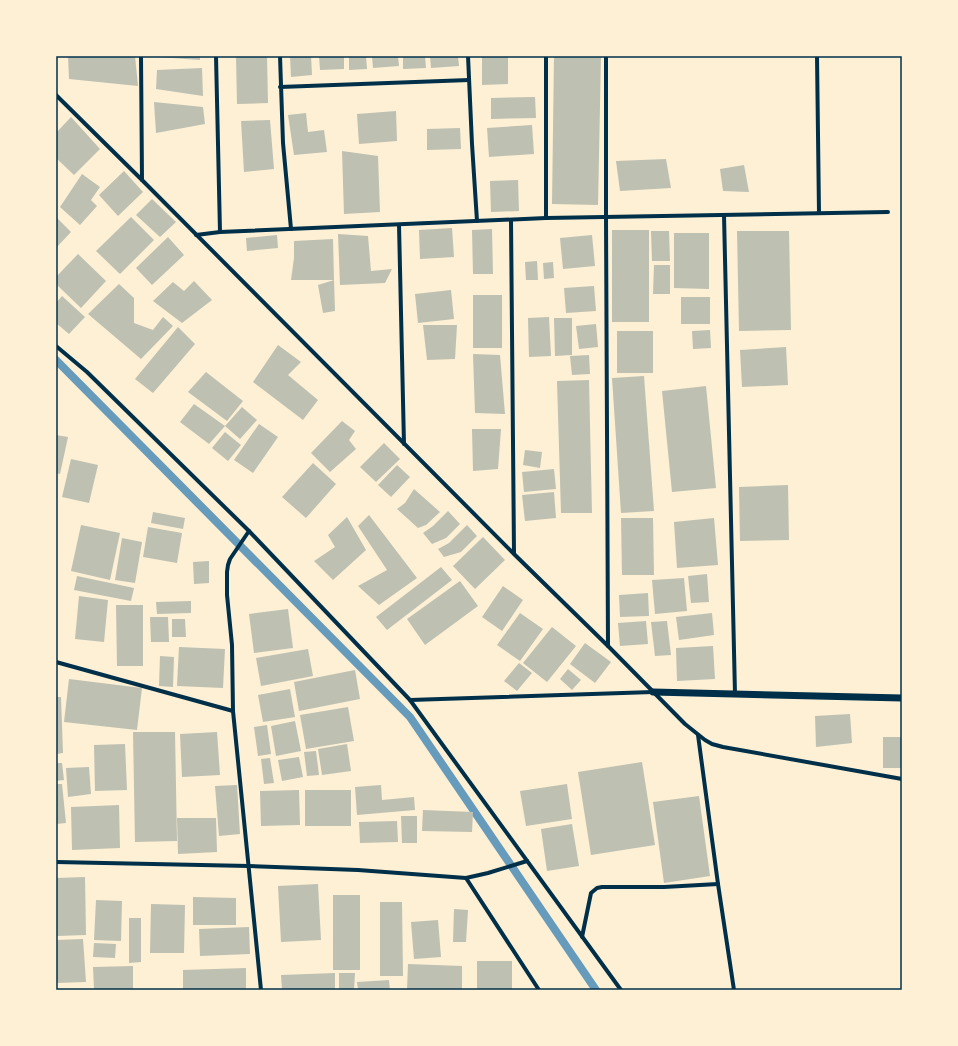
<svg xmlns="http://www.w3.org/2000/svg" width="958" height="1046" font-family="Karla,sans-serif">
	<rect width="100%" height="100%" fill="#fdf0d5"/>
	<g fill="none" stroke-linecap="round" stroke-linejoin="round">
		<!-- stream -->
		<path stroke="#669bbc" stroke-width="8" d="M56,360L410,717L596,990"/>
	</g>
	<!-- building -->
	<g fill="#bec0b2">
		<path d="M68,56H135L138,86L69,79Z"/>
		<path d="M157,56H200V60L157,57Z"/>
		<path d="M236,56H267L268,103L237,104Z"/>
		<path d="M290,56H311L312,75L291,77Z"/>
		<path d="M319,56H344V69L320,70Z"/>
		<path d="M349,56H366L367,69L349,70Z"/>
		<path d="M372,56H398L399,66L373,68Z"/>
		<path d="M403,56H425L426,68L403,69Z"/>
		<path d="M430,56H458L459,66L431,68Z"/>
		<path d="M482,56H508V84L482,85Z"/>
		<path d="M554,56H601L598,205L552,204Z"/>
		<path d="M202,68L203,96L156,89L157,70Z"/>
		<path d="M535,97L536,118L491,119V98Z"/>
		<path d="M154,102L203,107L205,124L156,133Z"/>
		<path d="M396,111L397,141L359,144L357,114Z"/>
		<path d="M306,113L308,132L324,130L327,152L294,155L288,115Z"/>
		<path d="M71,117L100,149L74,175L56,158V133Z"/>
		<path d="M270,120L274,169L244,172L241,121Z"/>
		<path d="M532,125L534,154L489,157L487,128Z"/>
		<path d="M460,128L461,149L427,150V129Z"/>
		<path d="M342,151L378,156L380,212L344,214Z"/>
		<path d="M666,159L671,188L620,191L616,161Z"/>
		<path d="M744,165L749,192L723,191L720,169Z"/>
		<path d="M124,171L143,192L118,216L99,195Z"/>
		<path d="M82,174L100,187L91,200L97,206L80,225L60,207Z"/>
		<path d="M518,180L519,211L491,212L490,181Z"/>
		<path d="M152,199L176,222L160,237L136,215Z"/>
		<path d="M56,217L71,232L56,248Z"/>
		<path d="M131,217L154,240L120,274L96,251Z"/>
		<path d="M452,228L454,257L420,259L419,230Z"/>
		<path d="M492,229L493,274H473L472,230Z"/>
		<rect x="612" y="230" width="37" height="92"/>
		<path d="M651,231H669L670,261H652Z"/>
		<path d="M737,231H789L791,330L739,331Z"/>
		<path d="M674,233H709V289L674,288Z"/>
		<path d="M338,234L368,236L371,271L392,269L385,283L340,285Z"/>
		<path d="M277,235L278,248L247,251L246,238Z"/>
		<path d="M592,235L595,266L563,269L560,238Z"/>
		<path d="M168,237L184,255L152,285L136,268Z"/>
		<path d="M333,239L334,280H291L294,258V241Z"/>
		<path d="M78,254L106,281L81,308L56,284V277Z"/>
		<path d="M537,261L538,280H526L525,262Z"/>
		<path d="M553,262L554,278L544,279L543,263Z"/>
		<path d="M654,265H670V294H653Z"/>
		<path d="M334,280L335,311L323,313L318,285Z"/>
		<path d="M194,281L212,300L182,323L153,301L173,282L184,291Z"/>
		<path d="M119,284L134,298V323L153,330L163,317L173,326L141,359L88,314Z"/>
		<path d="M594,286L596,311L566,313L564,288Z"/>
		<path d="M451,290L454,319L418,323L415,294Z"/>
		<rect x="473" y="295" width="29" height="53"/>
		<path d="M62,296L85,317L69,334L56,323V303Z"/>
		<rect x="681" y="297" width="29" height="27"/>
		<path d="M549,317L551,356L529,357L528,318Z"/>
		<path d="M554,318H572V355L555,356Z"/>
		<path d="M596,324L598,347L579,349L576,326Z"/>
		<path d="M423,325H457L455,359L427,360Z"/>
		<path d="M178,327L195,344L153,393L135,379Z"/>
		<path d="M710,330L711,348L693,349L692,331Z"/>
		<rect x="617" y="331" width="36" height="42"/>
		<path d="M278,345L301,362L288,375L318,400L303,420L253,382Z"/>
		<path d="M786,347L788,385L742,387L740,350Z"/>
		<path d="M473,354L500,355L505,414L475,413Z"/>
		<path d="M589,355L590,374L572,375L570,356Z"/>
		<path d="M206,372L243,401L227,421L188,392Z"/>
		<path d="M644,376L654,511L621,513L612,378Z"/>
		<path d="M589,380L592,513H561L557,381Z"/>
		<path d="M706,386L716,488L672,492L662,391Z"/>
		<path d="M194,404L225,426L209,444L180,422Z"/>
		<path d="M242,407L257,420L240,439L225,426Z"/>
		<path d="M342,421L355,431L349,440L356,449L330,472L311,453Z"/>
		<path d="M259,424L278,437L253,473L234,460Z"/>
		<path d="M472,429H501L498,469L473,471Z"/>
		<path d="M225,432L241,445L228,461L212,448Z"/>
		<path d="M56,435L68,437L60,474L56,473Z"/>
		<path d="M384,443L400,459L376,482L360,467Z"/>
		<path d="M525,450L542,452L540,468L523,465Z"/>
		<path d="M71,459L98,465L89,503L62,497Z"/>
		<path d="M313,463L336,484L306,518L282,497Z"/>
		<path d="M397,465L410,477L391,497L378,485Z"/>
		<path d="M554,469L556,489L524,492L522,472Z"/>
		<path d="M788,485L789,540L740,541L739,487Z"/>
		<path d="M414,489L440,512L426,525L418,528L397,509L405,503Z"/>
		<path d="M554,492L556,518L525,521L522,495Z"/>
		<path d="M448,511L460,524L446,538L432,544L423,533L433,526Z"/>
		<path d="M153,512L185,518L183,529L151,523Z"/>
		<path d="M369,515L417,578L379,605L358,586L387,570L358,526Z"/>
		<path d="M347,517L366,550L333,580L314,561L335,547L328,535Z"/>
		<path d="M621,518H653L654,575H622Z"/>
		<path d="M714,518L718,565L677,568L674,522Z"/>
		<path d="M81,525L120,533L110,580L71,571Z"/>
		<path d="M467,525L477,536L461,552L444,557L438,549L449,543Z"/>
		<path d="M148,527L182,533L177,563L143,557Z"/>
		<path d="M483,537L505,560L475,589L453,566Z"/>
		<path d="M122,538L142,542L135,583L115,580Z"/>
		<path d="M209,561V583L194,584L193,562Z"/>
		<path d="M441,567L452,580L387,630L376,617Z"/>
		<path d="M707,574L709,602L691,603L688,576Z"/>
		<path d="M77,576L134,588L131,601L74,590Z"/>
		<path d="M684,578L687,611L655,614L652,580Z"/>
		<path d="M460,581L478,606L425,645L407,619Z"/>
		<path d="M503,586L523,600L502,631L482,617Z"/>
		<path d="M648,593L649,616L620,617L619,595Z"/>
		<path d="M79,596L108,600L104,642L75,639Z"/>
		<path d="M191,601V613L157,614L156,602Z"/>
		<path d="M116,605H143V666H117Z"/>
		<path d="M288,609L293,648L254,653L249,614Z"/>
		<path d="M520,613L543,629L520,661L497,645Z"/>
		<path d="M712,613L714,635L679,640L676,617Z"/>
		<path d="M150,617H168L169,642H151Z"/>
		<path d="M172,619H185L186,637H172Z"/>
		<path d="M646,621L648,644L620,646L618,623Z"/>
		<path d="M667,621L671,655L655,656L651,622Z"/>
		<path d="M552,627L576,646L547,682L523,663Z"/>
		<path d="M585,643L611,662L595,683L570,664Z"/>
		<path d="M713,646L715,679L677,681L676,648Z"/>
		<path d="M179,647L225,649L223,688L177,686Z"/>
		<path d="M308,649L313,676L261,686L256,658Z"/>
		<path d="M160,656L174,657L173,687L159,686Z"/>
		<path d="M519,663L532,673L517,691L504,681Z"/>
		<path d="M568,669L581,680L572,690L560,679Z"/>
		<path d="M355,670L360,699L299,711L294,682Z"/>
		<path d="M69,679L142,688L137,730L64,722Z"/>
		<path d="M290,689L295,717L263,722L258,695Z"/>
		<path d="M56,697H61L63,753L56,754Z"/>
		<path d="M348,707L354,741L306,749L300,715Z"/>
		<path d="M850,714L852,743L816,747L815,716Z"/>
		<path d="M295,721L301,751L276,756L271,726Z"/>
		<path d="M267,725L271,754L258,756L254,727Z"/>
		<path d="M133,732H175L177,841L135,842Z"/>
		<path d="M217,732L220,775L182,777L180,734Z"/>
		<rect x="883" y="737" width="19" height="31"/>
		<path d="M125,744L127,790L95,791L94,745Z"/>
		<path d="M347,744L351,771L322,775L318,749Z"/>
		<path d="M316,751L319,775L307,776L304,752Z"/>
		<path d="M299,757L303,777L282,781L278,760Z"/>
		<path d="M270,758L274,783L264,784L261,759Z"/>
		<path d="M642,762L655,845L591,855L578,772Z"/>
		<path d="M56,763H62L64,780L56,781Z"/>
		<path d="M89,767L91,794L68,797L66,768Z"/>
		<path d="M56,784H62L66,823L56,824Z"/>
		<path d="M567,784L572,819L526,826L520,791Z"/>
		<path d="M237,785L240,834L219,836L215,786Z"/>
		<path d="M381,785L382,800L414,797L415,810L357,815L355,787Z"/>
		<path d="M299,790L300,825L261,826L260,791Z"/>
		<rect x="305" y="790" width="46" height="36"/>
		<path d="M699,796L710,876L664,883L653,802Z"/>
		<path d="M119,805L120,848L72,850L71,807Z"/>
		<path d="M423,810L473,812L472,832L422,831Z"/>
		<path d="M401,816H417V843H402Z"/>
		<path d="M177,818H216L217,852L178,854Z"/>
		<path d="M397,821L398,842L360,843L359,822Z"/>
		<path d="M572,824L579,866L547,871L541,829Z"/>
		<path d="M85,877L86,935L57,936L56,878Z"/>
		<path d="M318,884L321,940L281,942L278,886Z"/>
		<rect x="333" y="895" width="27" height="75"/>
		<path d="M193,897L236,898V925H193Z"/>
		<path d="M96,900L122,901L121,941L94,940Z"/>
		<path d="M380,902H402L403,976H380Z"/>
		<path d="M151,904L185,905L184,953H150Z"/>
		<path d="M454,909L468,910L466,942H453Z"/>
		<path d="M129,918H141V962L129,963Z"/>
		<path d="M438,920L441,957L414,959L411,922Z"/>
		<path d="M249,927L250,954L200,956L199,929Z"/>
		<path d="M83,939L86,982L57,983L56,940Z"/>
		<path d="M94,943L116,944L115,958L93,957Z"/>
		<rect x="477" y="961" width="35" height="29"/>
		<path d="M408,964L462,966V990H407Z"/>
		<path d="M133,966V990H94L93,967Z"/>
		<path d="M246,968V990H183V970Z"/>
		<path d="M335,973V990H282L281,975Z"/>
		<path d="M339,973H355L354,990H339Z"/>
		<path d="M389,980L390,990H358L357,982Z"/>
	</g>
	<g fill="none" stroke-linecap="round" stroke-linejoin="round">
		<!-- minor -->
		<g stroke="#003049" stroke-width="4">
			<path d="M141,56L142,180"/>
			<path d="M216,56L220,232"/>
			<path d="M280,56L283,143L291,229"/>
			<path d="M468,56L472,144L477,221"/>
			<path d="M606,56V217L608,646"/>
			<path d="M817,56L819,213"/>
			<path d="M280,87L469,80"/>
			<path d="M56,95L142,180L514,554L608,646L685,724L705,740L712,744L723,747L902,779"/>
			<path d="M724,215L735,694"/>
			<path d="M546,218V56"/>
			<path d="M511,220L514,553"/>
			<path d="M399,225L404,444"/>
			<path d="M196,235L220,232L546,218L888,212"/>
			<path d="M56,346L87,372L249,531L410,700L621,990"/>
			<path d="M249,531L230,559L228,565L227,572V595L232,645L233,711L261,990"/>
			<path d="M56,662L233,711"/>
			<path d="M410,700L653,692"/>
			<path d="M698,735L718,884L734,990"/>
			<path d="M56,862L249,866L358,870L466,878L488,873L527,861"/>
			<path d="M466,878L539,990"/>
			<path d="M582,937L591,893L597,888L602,887H664L718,884"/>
		</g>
		<!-- tertiary -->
		<path stroke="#003049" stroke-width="7" d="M653,692L902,698"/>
	</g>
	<!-- border -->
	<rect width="958" height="1046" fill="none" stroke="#fdf0d5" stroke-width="114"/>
	<rect x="57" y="57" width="844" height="932" fill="none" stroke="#003049" stroke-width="1.5"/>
</svg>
